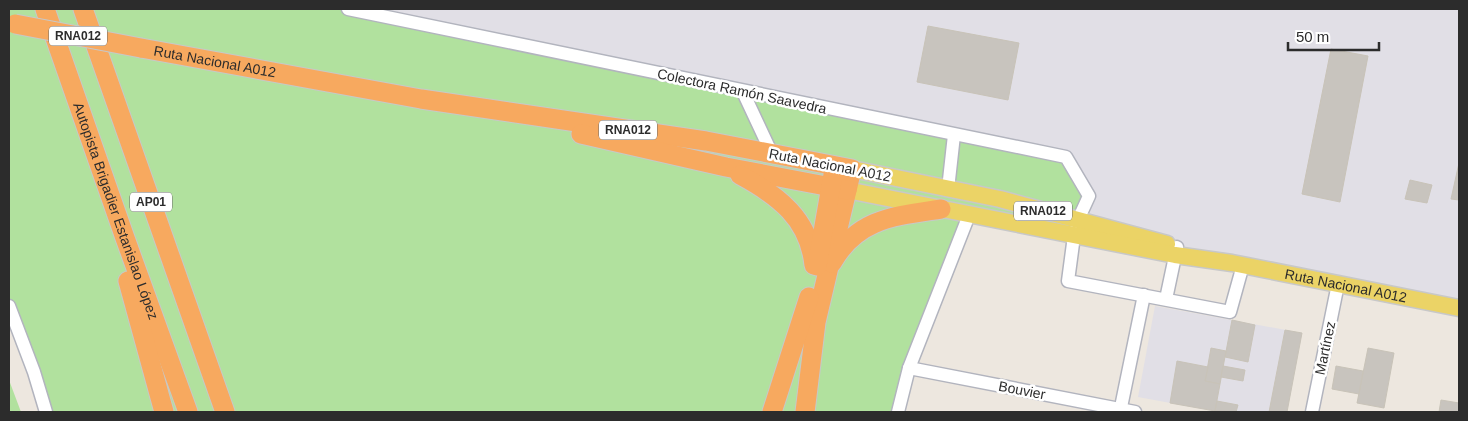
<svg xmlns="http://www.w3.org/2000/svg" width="1468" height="421" font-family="Arial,sans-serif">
	<rect width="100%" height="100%" fill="#ede7df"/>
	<!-- industrial -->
	<g fill="#e1dfe6">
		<path d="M348,9H1459V308L1232,263Z"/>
		<path d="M1155,306L1302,333L1287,412H1219L1138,397Z"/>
	</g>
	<!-- green -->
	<g fill="#b1e19e">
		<path d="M9,9H348L1066,157L1089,196L1074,236L969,215L898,412H46L9,306Z"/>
		<path d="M9,380L21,412H9Z"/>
	</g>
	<!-- building -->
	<g fill="#c8c4be" stroke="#c8c3b8">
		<path d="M928,26L1019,43L1008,100L917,82Z"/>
		<path d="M1331,49L1368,56L1340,202L1302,194Z"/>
		<path d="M1459,163V200L1451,199Z"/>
		<path d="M1410,180L1432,185L1427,203L1405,199Z"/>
		<path d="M1232,320L1255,325L1248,362L1225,357Z"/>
		<path d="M1285,330L1302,333L1287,412H1269Z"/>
		<path d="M1211,348L1226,351L1220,384L1205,381Z"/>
		<path d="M1368,348L1394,353L1384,408L1357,403Z"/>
		<path d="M1177,361L1208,367L1205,381L1220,384L1215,411L1170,403Z"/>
		<path d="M1223,366L1245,370L1243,381L1221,377Z"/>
		<path d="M1336,366L1363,371L1359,394L1332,389Z"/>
		<path d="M1441,400L1459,403V412H1439Z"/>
		<path d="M1217,401L1238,405L1236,412L1215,411Z"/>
	</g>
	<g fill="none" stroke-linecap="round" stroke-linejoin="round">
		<defs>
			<g id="minor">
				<path d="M348,9L1066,157L1089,196L1078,220L1074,236L1068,281L1230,312L1243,265"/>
				<path d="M743,92L772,154"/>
				<path d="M948,189L954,135"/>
				<path d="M1166,299L1177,247"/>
				<path d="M9,306L34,372L46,412"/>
				<path d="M909,368L1135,412"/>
				<path d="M898,412L909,368L969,215"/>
				<path d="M1120,412L1144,295"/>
				<path d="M1312,412L1338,284"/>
			</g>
			<g id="major">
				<path d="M852,169L1000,199L1167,244"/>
				<path id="s1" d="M847,190L1175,255L1232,263L1459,308"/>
			</g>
			<g id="highway">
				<path id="s2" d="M45,9L125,238L188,412"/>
				<path d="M83,9L225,412"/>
				<path id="s3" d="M141,48L421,99L706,141L852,169L816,322L805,412"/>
				<path d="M581,134L726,167L847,190"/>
				<path d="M740,175C779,196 809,219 814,265"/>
				<path d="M832,263C857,218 895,216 941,209"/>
				<path d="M817,266L833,175"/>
				<path d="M128,281L164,412"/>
				<path d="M772,412L809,297"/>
			</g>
		</defs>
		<!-- minor casing -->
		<use href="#minor" stroke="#b2b4be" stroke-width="15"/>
		<!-- major casing -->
		<use href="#major" stroke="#c8c8c8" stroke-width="19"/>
		<!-- highway casing -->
		<use href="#highway" stroke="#c8c8c8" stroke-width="21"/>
		<!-- minor -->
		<use href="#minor" stroke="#fff" stroke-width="12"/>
		<!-- major -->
		<use href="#major" stroke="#ebd366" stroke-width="16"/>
		<!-- highway -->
		<use href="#highway" stroke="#f7a95f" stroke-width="19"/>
		<defs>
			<path id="highway-bridge" d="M15,24L141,48"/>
		</defs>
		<!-- highway-bridge casing -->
		<use href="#highway-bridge" stroke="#c8c8c8" stroke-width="21" stroke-linecap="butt"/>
		<!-- highway-bridge -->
		<use href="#highway-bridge" stroke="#f7a95f" stroke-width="19"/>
	</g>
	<g text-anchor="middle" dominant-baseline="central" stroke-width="5" stroke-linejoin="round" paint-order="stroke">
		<!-- shield labels -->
		<g fill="#fff" stroke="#6b6b6b" stroke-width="1">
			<rect x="49" y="26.5" width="58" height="19" rx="4"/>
			<rect x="599" y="120.5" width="58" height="19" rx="4"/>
			<rect x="130" y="192.5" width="42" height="19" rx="4"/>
			<rect x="1014" y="201.5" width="58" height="19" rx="4"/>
		</g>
		<g font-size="12" font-weight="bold" fill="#2c2c2c">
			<text x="78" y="36">RNA012</text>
			<text x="628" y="130">RNA012</text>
			<text x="151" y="202">AP01</text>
			<text x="1043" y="211">RNA012</text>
		</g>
		<!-- street labels -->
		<g font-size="14" fill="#2c2c2c" stroke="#fff">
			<text stroke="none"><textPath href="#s3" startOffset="75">Ruta Nacional A012</textPath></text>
			<text transform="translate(742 91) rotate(12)">Colectora Ramón Saavedra</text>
			<text transform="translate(830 165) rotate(11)">Ruta Nacional A012</text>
			<text stroke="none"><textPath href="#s2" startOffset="214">Autopista Brigadier Estanislao López</textPath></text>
			<text stroke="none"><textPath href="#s1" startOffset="508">Ruta Nacional A012</textPath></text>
			<text transform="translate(1325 348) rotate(-78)">Martínez</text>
			<text transform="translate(1022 390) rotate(11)">Bouvier</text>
		</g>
	</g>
	<!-- border -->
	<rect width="1468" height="421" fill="none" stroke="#2c2c2c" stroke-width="20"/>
	<!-- scale -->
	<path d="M1288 42v8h91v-8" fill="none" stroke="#2c2c2c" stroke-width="2.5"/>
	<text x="1296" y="42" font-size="15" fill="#2c2c2c" stroke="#ffffff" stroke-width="4" paint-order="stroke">50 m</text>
</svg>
